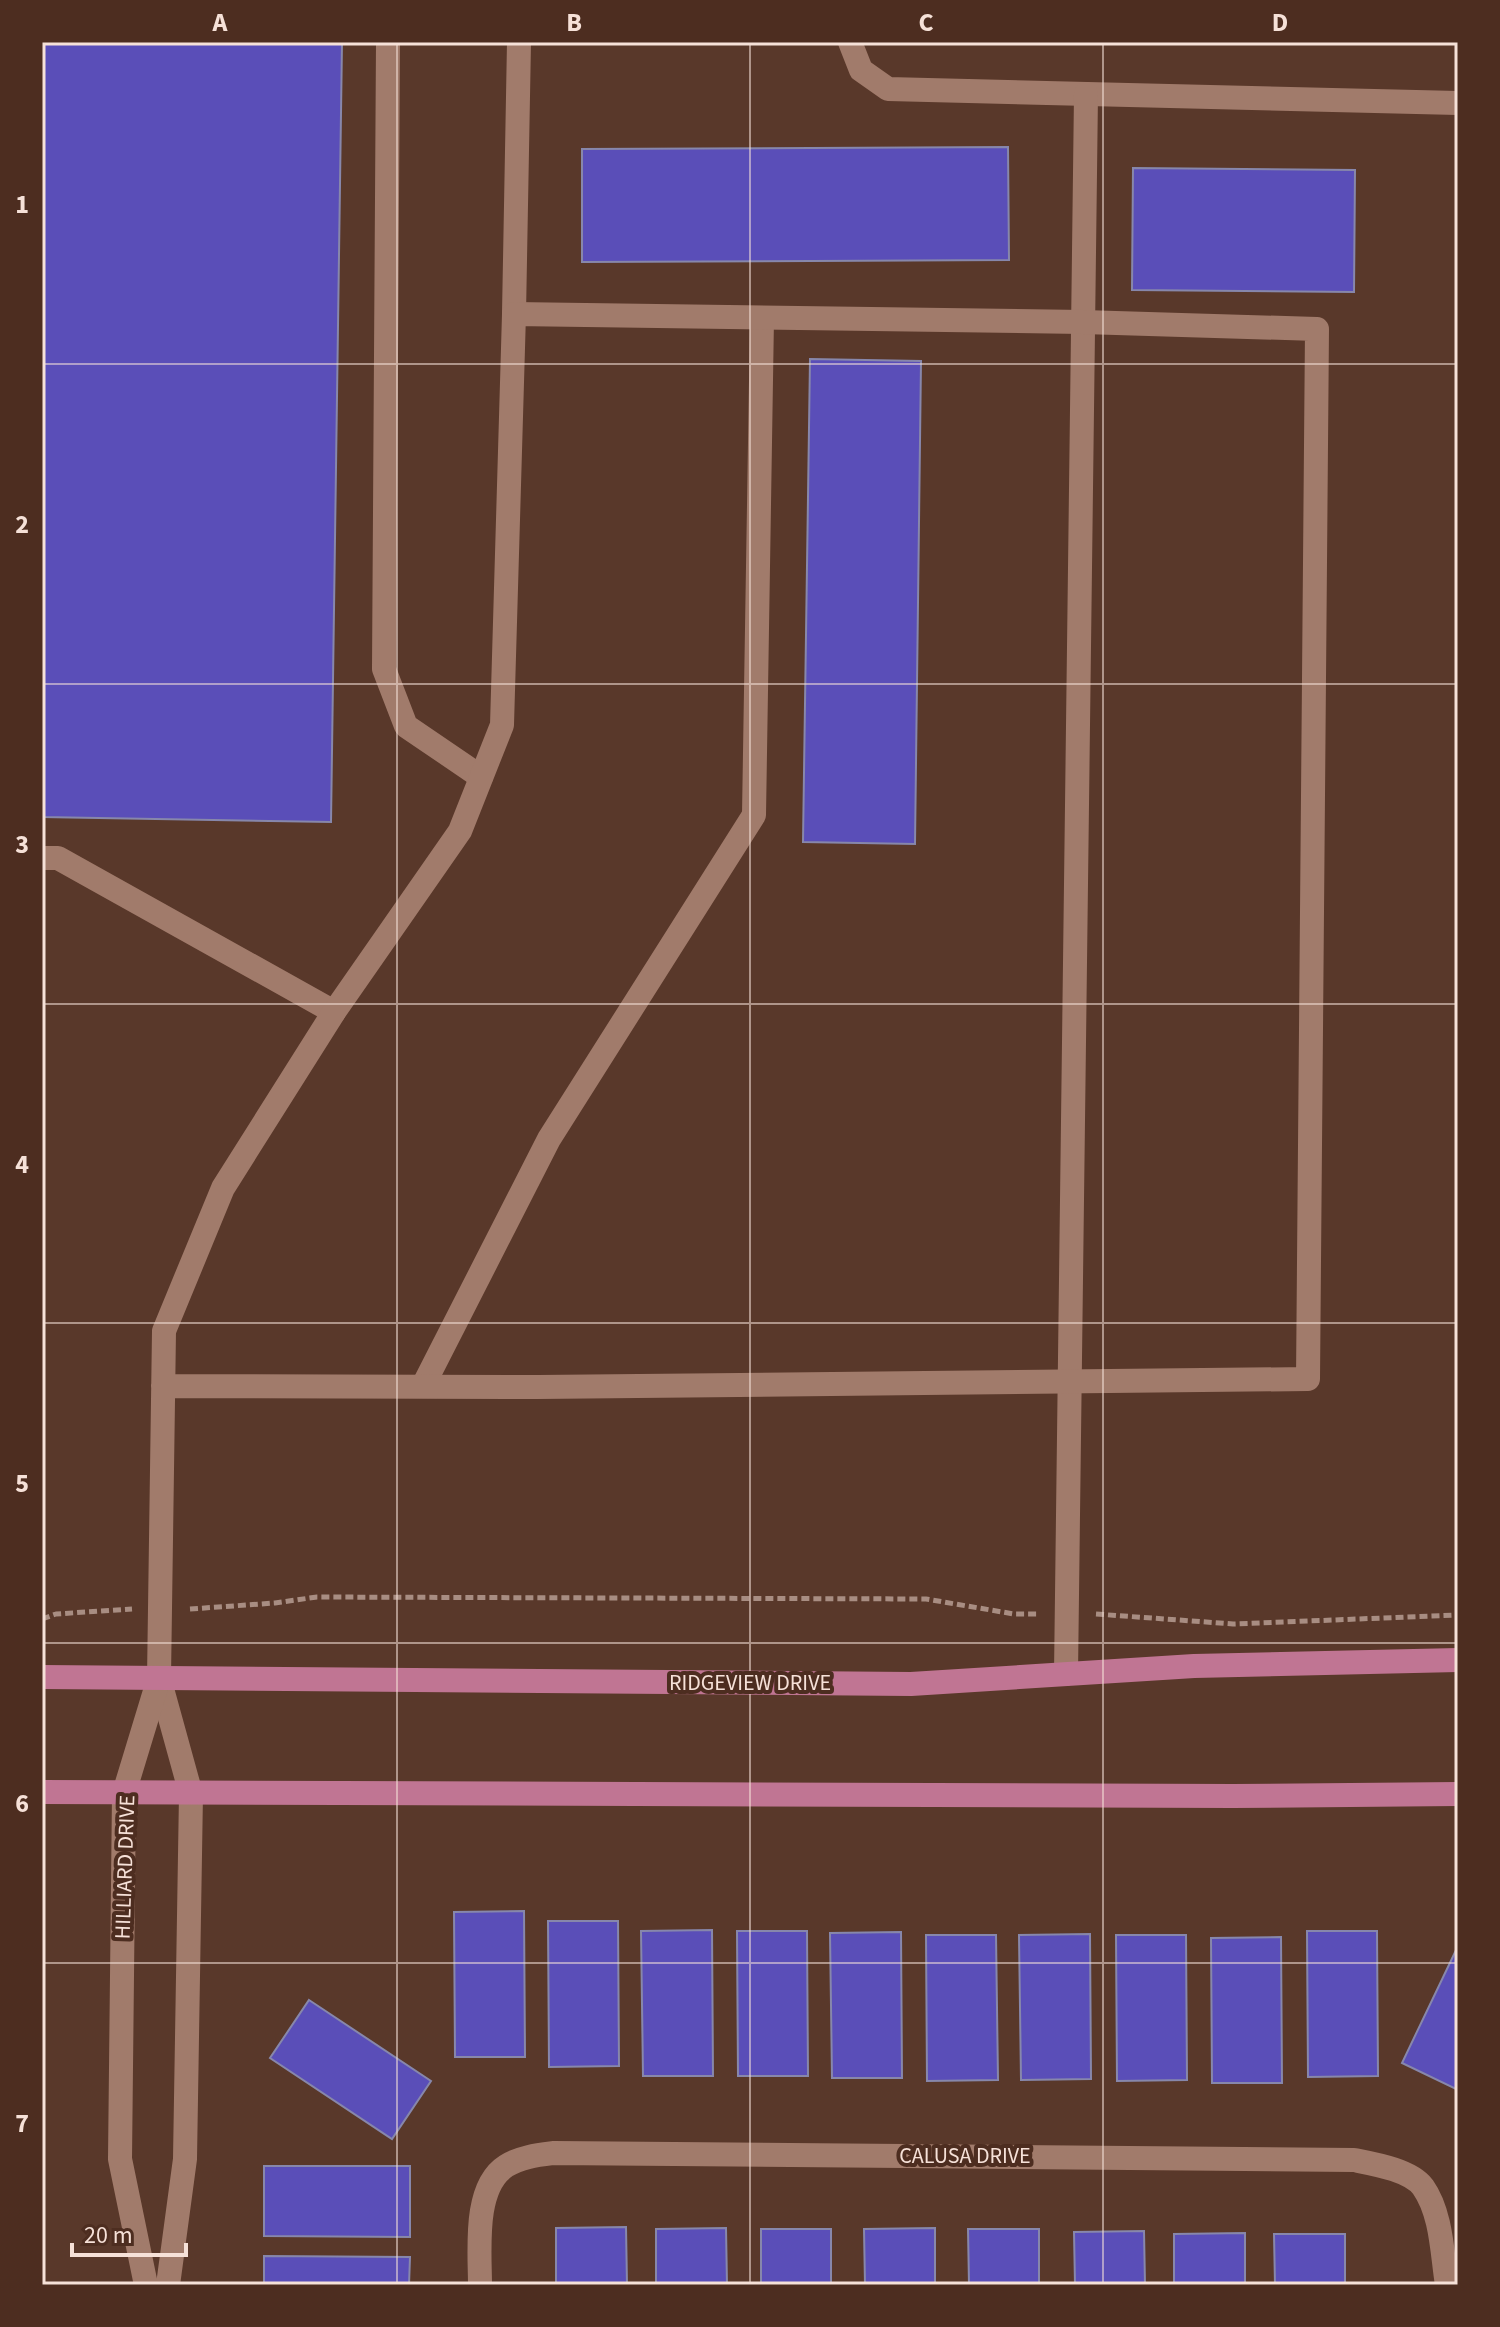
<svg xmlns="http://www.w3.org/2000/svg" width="1500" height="2327" font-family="'Source Sans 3',sans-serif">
	<rect width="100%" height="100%" fill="#59382a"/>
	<!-- building -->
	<g fill="#5a4eb8" stroke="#8787ab" stroke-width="2">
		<path d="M42,42H342L331,822L42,817Z"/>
		<path d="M1008,147L1009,260L582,262V149Z"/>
		<path d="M1133,168L1355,170L1354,292L1132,290Z"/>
		<path d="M810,359L921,361L915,844L803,842Z"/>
		<path d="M524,1911L525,2057H455L454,1912Z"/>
		<path d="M548,1921H618L619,2066L549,2067Z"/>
		<path d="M712,1930L713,2076H643L641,1931Z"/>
		<path d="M737,1931H807L808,2076H738Z"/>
		<path d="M1307,1931H1377L1378,2076L1308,2077Z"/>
		<path d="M901,1932L902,2078H832L830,1933Z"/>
		<path d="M1090,1934L1091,2079L1021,2080L1019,1935Z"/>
		<path d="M926,1935H996L998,2080L927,2081Z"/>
		<path d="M1116,1935H1186L1187,2080L1117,2081Z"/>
		<path d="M1281,1937L1282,2083H1212L1211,1938Z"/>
		<path d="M1458,1946V2090L1402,2063Z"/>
		<path d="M309,2000L431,2081L392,2139L270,2058Z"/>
		<path d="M264,2166H410V2237L264,2236Z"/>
		<path d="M626,2227L627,2285H556V2228Z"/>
		<path d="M726,2228L727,2285H656V2229Z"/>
		<path d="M935,2228V2285H865L864,2229Z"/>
		<rect x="761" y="2229" width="70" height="56"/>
		<path d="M968,2229H1039V2285H969Z"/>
		<path d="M1144,2231L1145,2285H1075L1074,2232Z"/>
		<path d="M1245,2233V2285H1174V2234Z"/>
		<path d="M1274,2234H1345V2285H1275Z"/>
		<path d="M264,2256L410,2257L409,2285H264Z"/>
	</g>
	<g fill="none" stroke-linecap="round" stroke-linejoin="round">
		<!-- path -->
		<g stroke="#a88d82" stroke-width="5" stroke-dasharray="8 4" stroke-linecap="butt">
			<path d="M190,1609L275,1603L317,1597L926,1599L1014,1614H1038"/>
			<path d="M1096,1614L1233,1624L1458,1615"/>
			<path d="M42,1619L56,1614L132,1609"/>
		</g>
		<!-- minor -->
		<g stroke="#a17b6b" stroke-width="24">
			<path d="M388,42L384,669L406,726L481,777"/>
			<path d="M850,42L861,70L888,89L1458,103"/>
			<path d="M514,314L519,42"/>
			<path d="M42,858H58L334,1012"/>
			<path d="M423,1386L549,1139L754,815L762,318"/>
			<path d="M1066,1674L1086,94"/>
			<path d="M159,1678L191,1794L185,2159L168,2285"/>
			<path d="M146,2285L120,2159L124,1793L159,1678L164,1331L223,1188L334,1012L460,831L502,725L514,314L1083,322L1317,329L1308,1379L538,1387L163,1386"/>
			<path d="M480,2285C480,2251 473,2187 506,2166C520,2157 538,2155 554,2153L1354,2160C1374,2164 1410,2170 1423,2187C1442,2214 1442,2254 1447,2285"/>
		</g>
		<!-- major -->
		<g stroke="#c07593" stroke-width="24">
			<path d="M42,1677L911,1684L1194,1666L1458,1660"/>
			<path d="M42,1792L1233,1796L1458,1794"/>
		</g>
	</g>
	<!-- grid -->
	<path fill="none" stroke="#f6e1d8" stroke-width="2" stroke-opacity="0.55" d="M397,42V2285M750,42V2285M1103,42V2285M42,364H1458M42,684H1458M42,1004H1458M42,1323H1458M42,1643H1458M42,1963H1458"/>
	<g text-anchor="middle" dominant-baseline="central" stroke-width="8" stroke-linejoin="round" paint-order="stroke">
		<!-- street labels -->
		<g font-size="22" fill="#f6e1d8" stroke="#4d2d20">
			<text x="750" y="1683">RIDGEVIEW DRIVE</text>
			<text transform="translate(125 1867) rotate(-88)">HILLIARD DRIVE</text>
			<text x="965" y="2156">CALUSA DRIVE</text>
		</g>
	</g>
	<!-- border -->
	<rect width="1500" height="2327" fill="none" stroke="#4d2d20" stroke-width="88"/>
	<!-- scale -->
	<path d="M72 2243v12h114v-12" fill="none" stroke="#f6e1d8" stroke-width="4"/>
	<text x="84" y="2243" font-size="24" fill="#f6e1d8" stroke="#4d2d20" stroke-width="6" paint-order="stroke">20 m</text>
	<rect x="44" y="44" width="1412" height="2239" fill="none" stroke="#f6e1d8" stroke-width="3"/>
	<g font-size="26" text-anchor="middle" font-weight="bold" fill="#f6e1d8">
		<text x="220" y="31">A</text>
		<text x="574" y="31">B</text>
		<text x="926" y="31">C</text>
		<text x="1280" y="31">D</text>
		<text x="22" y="213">1</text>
		<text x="22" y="533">2</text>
		<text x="22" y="853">3</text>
		<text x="22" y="1173">4</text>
		<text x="22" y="1492">5</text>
		<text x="22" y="1812">6</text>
		<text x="22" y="2132">7</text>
	</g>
</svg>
